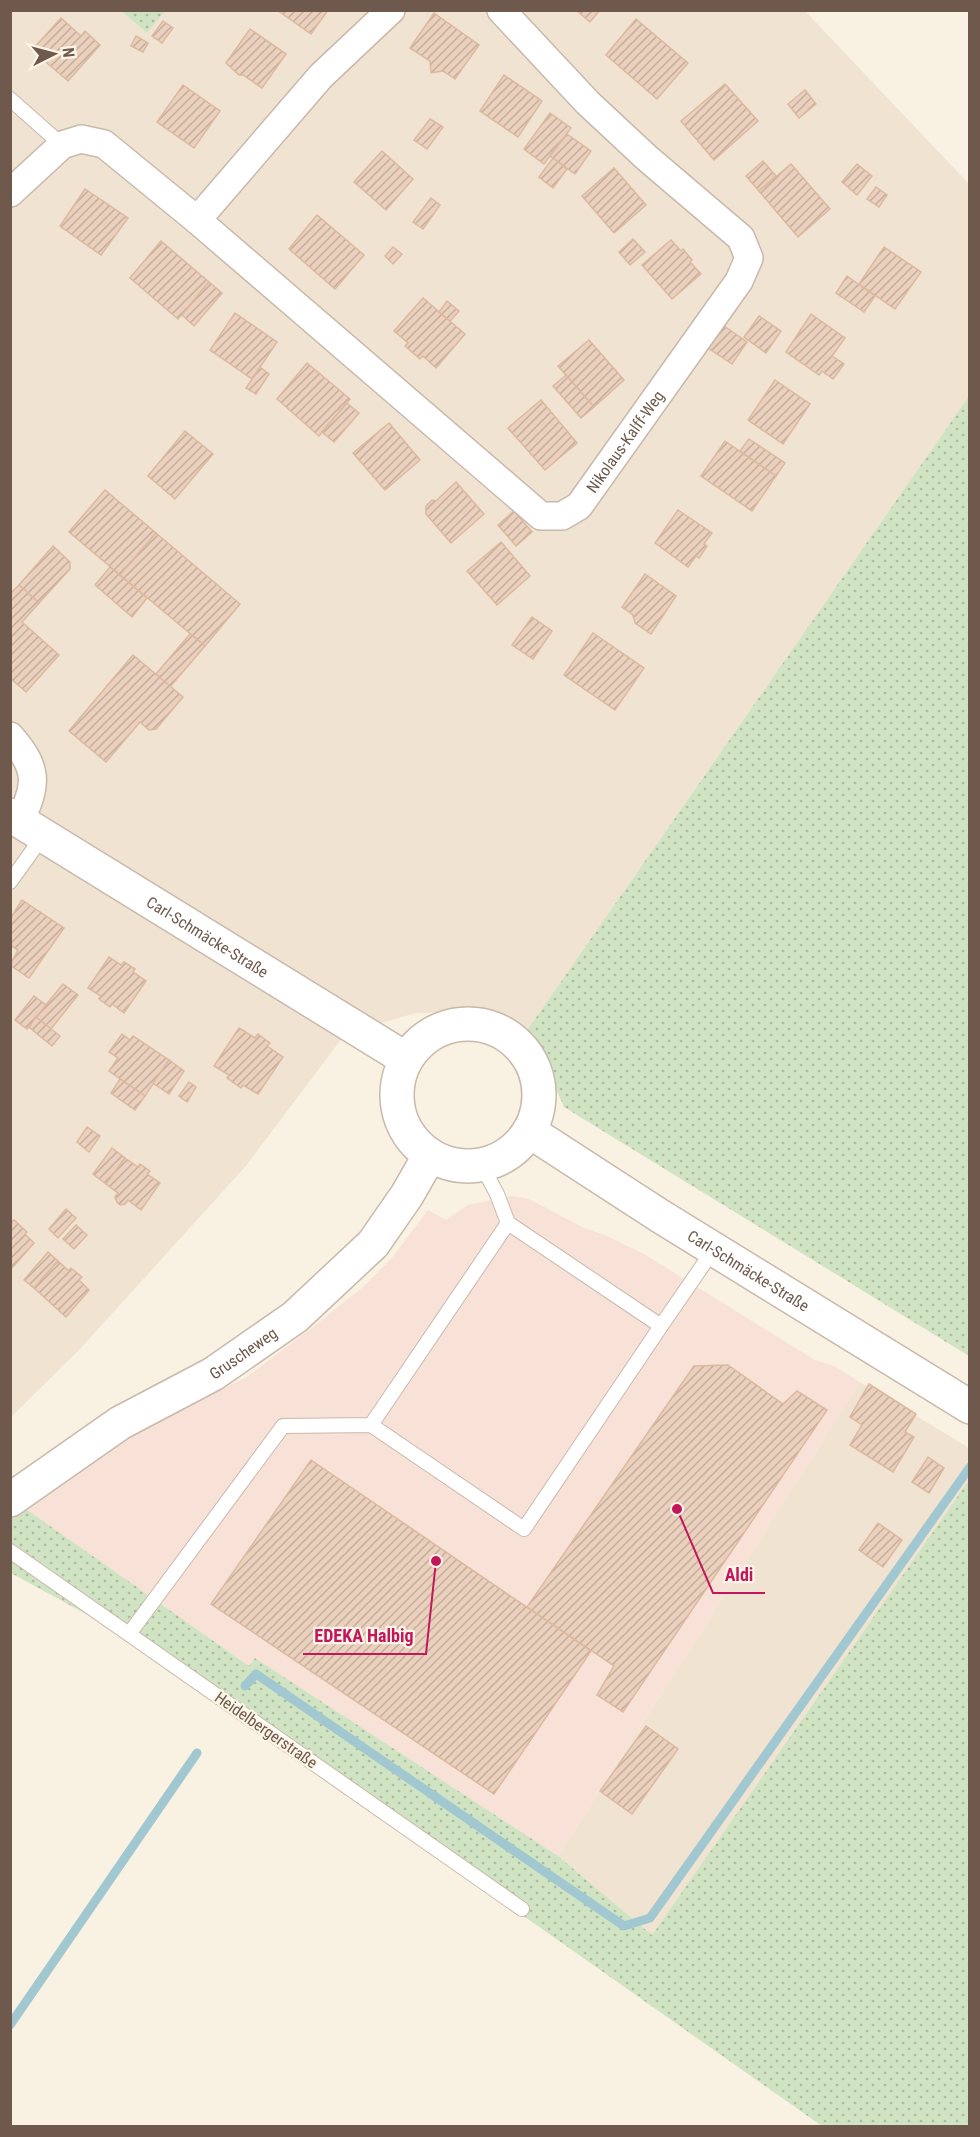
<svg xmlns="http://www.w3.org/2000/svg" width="980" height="2137" font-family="'Roboto Condensed',sans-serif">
	<defs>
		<pattern id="grass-dots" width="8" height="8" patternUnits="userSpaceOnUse" patternTransform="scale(1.5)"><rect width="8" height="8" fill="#d0e4c3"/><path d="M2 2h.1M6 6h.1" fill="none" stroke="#adbca1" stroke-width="1.8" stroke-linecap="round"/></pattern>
		<pattern id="building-hatch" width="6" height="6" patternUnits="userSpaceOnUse" patternTransform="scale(1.5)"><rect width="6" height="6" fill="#ebd1bd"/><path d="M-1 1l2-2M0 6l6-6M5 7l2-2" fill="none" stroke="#c3ad9c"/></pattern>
	</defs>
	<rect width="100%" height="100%" fill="#f9f1e2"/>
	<!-- residential -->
	<g fill="#f0e3d2">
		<path d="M165,10L805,11L969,184V396L521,1039L468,1012L416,1013L346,1033L245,1167L79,1350L11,1417V11H121L147,33Z"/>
		<path d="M860,1382L966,1446L969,1450V1480L652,1935L558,1856Z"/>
	</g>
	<!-- commercial -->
	<path fill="#f8e2d7" d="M512,1196L529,1199L582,1227L607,1236L644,1254L815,1360L834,1366L860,1382L558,1856L255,1658L249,1666L26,1509L98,1454L152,1423L245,1378L308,1331L363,1287L391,1259L428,1210L446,1220L468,1205Z"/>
	<!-- grass -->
	<g fill="url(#grass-dots)">
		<path d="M121,11H165L147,33Z"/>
		<path d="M969,396V1356L564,1107L545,1064L521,1039Z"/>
		<path d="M969,1480V2126H822L124,1635L11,1573V1515L26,1509L249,1666L255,1658L558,1856L652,1935Z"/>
	</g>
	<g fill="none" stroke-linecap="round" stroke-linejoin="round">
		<!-- stream -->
		<g stroke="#a1c8d0" stroke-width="9">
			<path d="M245,1686L256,1674L624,1926L650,1918L970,1467"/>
			<path d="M10,2025L197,1753"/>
		</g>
	</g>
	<!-- building -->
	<g fill="url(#building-hatch)" stroke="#dcb89f" stroke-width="1.5">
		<path d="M277,10H328L311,34Z"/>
		<path d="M576,10H600L590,22Z"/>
		<path d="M434,13L479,45L455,79L443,71L431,73L430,61L410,48Z"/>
		<path d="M61,18L81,36L85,31L100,45L68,81L32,50Z"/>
		<path d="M636,19L688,63L657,99L606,55Z"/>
		<path d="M163,21L173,28L162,43L152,36Z"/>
		<path d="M250,29L286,54L262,88L243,75H239L226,63Z"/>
		<path d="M136,36L148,43L143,52L131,46Z"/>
		<path d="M504,75L542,101L518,137L480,111Z"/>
		<path d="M725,84L758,121L714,160L681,121Z"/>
		<path d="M183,85L220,111L194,148L157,122Z"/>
		<path d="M805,90L816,104L799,118L788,104Z"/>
		<path d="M550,113L571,128L544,164L524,149Z"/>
		<path d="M430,119L443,127L427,149L414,140Z"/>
		<path d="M567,134L591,151L575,174L550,156Z"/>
		<path d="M382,151L413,179L386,210L354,182Z"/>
		<path d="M553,158L567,169L553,188L539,177Z"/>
		<path d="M763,161L776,176L759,191L746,176Z"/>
		<path d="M791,164L830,209L798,237L759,191Z"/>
		<path d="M857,164L872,176L857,195L842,182Z"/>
		<path d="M614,168L646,205L614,233L582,196Z"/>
		<path d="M876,187L887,195L879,207L867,199Z"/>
		<path d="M85,189L128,218L101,255L60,226Z"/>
		<path d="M431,198L440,205L423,229L413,222Z"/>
		<path d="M317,215L364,255L335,289L289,249Z"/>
		<path d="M633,239L645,252L630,265L619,252Z"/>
		<path d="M671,240L681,251L683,249L692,260L690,262L701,274L672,299L642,265Z"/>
		<path d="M161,241L209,282L178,319L130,278Z"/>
		<path d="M393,247L402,254L393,264L385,256Z"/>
		<path d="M884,247L921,272L895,309L859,284Z"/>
		<path d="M847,276L875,296L864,312L836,293Z"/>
		<path d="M209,282L222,293L194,326L182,315Z"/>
		<path d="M423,298L465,334L436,368L423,356L420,359L405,346L408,343L394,331Z"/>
		<path d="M447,301L459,311L450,321L439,312Z"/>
		<path d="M235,313L277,342L252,379L210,350Z"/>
		<path d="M811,314L845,338L832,356L844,364L833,379L822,371L819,375L786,352Z"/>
		<path d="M759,316L781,331L766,353L744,337Z"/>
		<path d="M724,326L747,342L732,364L708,348Z"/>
		<path d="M589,340L624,380L594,407L558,366Z"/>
		<path d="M307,363L350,399L319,436L277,399Z"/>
		<path d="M260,367L269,374L256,394L246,388Z"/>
		<path d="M566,375L594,407L581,418L553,386Z"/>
		<path d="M775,380L810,404L783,444L748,420Z"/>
		<path d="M541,400L577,443L545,470L508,428Z"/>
		<path d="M347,403L359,413L334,442L322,432Z"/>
		<path d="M389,423L420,460L385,490L353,453Z"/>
		<path d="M185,431L213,454L175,499L148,476Z"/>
		<path d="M749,439L785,463L776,476L740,451Z"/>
		<path d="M725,441L776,476L752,511L701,476Z"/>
		<path d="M456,482L484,514L451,543L426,514V506L432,500L436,501Z"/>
		<path d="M105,490L156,533L120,575L69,532Z"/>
		<path d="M678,510L712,533L704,544L707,546L699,558L696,556L688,567L655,543Z"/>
		<path d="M514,511L532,532L516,546L498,525Z"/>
		<path d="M156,533L240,604L205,646L120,575Z"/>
		<path d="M501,542L530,576L497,605L467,571Z"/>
		<path d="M53,546L70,562V569L39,603L19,585Z"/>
		<path d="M110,567L147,598L132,617L95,585Z"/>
		<path d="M645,574L676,596L651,634L635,623L633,615L622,607Z"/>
		<path d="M19,585L39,603L22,622L59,655L26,692L10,678V594Z"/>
		<path d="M532,617L552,631L533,659L512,645Z"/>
		<path d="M593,633L644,668L615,710L564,675Z"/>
		<path d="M190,634L205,646L170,687L156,674Z"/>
		<path d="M133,655L183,697L156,729L149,730L140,722L106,762L69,731Z"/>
		<path d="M22,900L64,928L29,978L10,965L18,950L10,945V919Z"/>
		<path d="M109,957L121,965L124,962L135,969L133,972L146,981L124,1013L112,1004L110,1007L99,999L101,996L88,988Z"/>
		<path d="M63,984L78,995L51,1029L36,1017Z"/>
		<path d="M34,996L46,1005L27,1029L15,1020Z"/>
		<path d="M36,1017L60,1036L52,1046L29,1027Z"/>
		<path d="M239,1028L255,1038L258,1034L270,1043L267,1046L283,1057L258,1094L243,1085L241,1088L227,1078L229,1075L214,1066Z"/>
		<path d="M122,1034L130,1040L133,1036L169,1060L145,1096L109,1071L118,1058L109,1052Z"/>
		<path d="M169,1060L184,1071L169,1094L153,1083Z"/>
		<path d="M120,1079L145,1096L135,1110L111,1093Z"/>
		<path d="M189,1082L196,1087L187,1102L179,1096Z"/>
		<path d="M87,1127L100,1136L89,1152L77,1142Z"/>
		<path d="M112,1148L125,1158L106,1184L93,1174Z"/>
		<path d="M125,1158L138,1167L140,1164L150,1171L147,1174L160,1183L141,1210L128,1200L125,1204L120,1205L117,1202L115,1197L118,1193L106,1184Z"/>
		<path d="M66,1209L76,1218L58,1238L49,1229Z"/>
		<path d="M14,1220L27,1232L25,1234L34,1243L10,1270V1222Z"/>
		<path d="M76,1225L87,1235L74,1249L63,1239Z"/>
		<path d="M48,1252L58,1261L34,1288L24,1280Z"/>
		<path d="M58,1261L69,1271L71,1268L82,1277L79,1280L89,1290L66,1317L34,1288Z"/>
		<path d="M728,1365L783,1404L797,1391L827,1410L623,1712L597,1695L614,1666L527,1607L694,1366Z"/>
		<path d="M869,1384L916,1414L905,1432L914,1437L893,1472L850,1445L862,1425L850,1417Z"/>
		<path d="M928,1457L944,1468L929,1493L912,1482Z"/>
		<path d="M311,1460L591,1651L494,1794L211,1604Z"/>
		<path d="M878,1523L902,1540L883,1567L859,1550Z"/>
		<path d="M646,1726L678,1749L632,1814L600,1791Z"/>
	</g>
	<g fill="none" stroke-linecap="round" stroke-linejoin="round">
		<defs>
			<g id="service">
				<path d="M10,99L62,145"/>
				<path d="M10,882L43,836"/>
				<path d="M482,1166L497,1194L508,1223"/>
				<path d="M661,1326L714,1249"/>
				<path d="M10,1551L522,1909"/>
				<path d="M129,1634L283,1426L371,1425L524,1529L661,1326L508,1223L371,1425"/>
			</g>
			<g id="minor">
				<path id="s1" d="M10,193L62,145L81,139L104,144L197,220L541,516H562L579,506L739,281L749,258L741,238L647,158L588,103L501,10"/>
				<path d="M197,220L321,76L391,10"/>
				<path d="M10,736C38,768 38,783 20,821"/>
			</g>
			<g id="tertiary">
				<path id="s2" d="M10,815L406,1059"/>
				<circle cx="468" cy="1095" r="71"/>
				<path id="s3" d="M529,1131L660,1216L970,1407"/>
				<path id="s4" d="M10,1500L120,1423L213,1374L295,1317L373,1244L407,1195L430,1155"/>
			</g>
		</defs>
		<!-- service casing -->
		<use href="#service" stroke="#c8b9ab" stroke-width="16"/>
		<!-- minor casing -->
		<use href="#minor" stroke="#c8b9ab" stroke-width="30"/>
		<!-- tertiary casing -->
		<use href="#tertiary" stroke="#c8b9ab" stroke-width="36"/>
		<!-- service -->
		<use href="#service" stroke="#fff" stroke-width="14"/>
		<!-- minor -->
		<use href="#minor" stroke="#fff" stroke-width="27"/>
		<!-- tertiary -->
		<use href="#tertiary" stroke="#fff" stroke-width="33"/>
	</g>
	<g text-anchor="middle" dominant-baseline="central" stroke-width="4.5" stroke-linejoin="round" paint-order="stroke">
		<!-- street labels -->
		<g font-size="16" fill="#6e594c" stroke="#fdf5e8">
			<text stroke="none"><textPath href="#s1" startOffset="808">Nikolaus-Kalff-Weg</textPath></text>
			<text stroke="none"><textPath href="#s2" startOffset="232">Carl-Schmäcke-Straße</textPath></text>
			<text stroke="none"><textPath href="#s3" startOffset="260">Carl-Schmäcke-Straße</textPath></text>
			<text stroke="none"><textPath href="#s4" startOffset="276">Gruscheweg</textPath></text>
			<text transform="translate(266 1730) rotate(35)">Heidelbergerstraße</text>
		</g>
	</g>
	<!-- callouts -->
	<path fill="none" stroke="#c2185b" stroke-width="2" d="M677 1509L713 1593H765M436 1561L426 1654H303"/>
	<g fill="#c2185b" stroke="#fdf5e8" stroke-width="2">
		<circle cx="677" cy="1509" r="6"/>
		<circle cx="436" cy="1561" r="6"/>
	</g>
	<g font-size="18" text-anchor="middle" font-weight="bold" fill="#c2185b" stroke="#fdf5e8" stroke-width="4.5" stroke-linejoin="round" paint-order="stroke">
		<text x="739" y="1581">Aldi</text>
		<text x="364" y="1642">EDEKA Halbig</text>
	</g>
	<!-- border -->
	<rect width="980" height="2137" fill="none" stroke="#6e594c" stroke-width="24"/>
	<!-- north arrow -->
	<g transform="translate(54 54) rotate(84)" stroke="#fdf5e8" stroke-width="4.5" paint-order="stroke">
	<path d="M0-4.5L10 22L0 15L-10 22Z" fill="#6e594c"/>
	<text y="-9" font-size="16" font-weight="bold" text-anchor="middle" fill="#6e594c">N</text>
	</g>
</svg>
